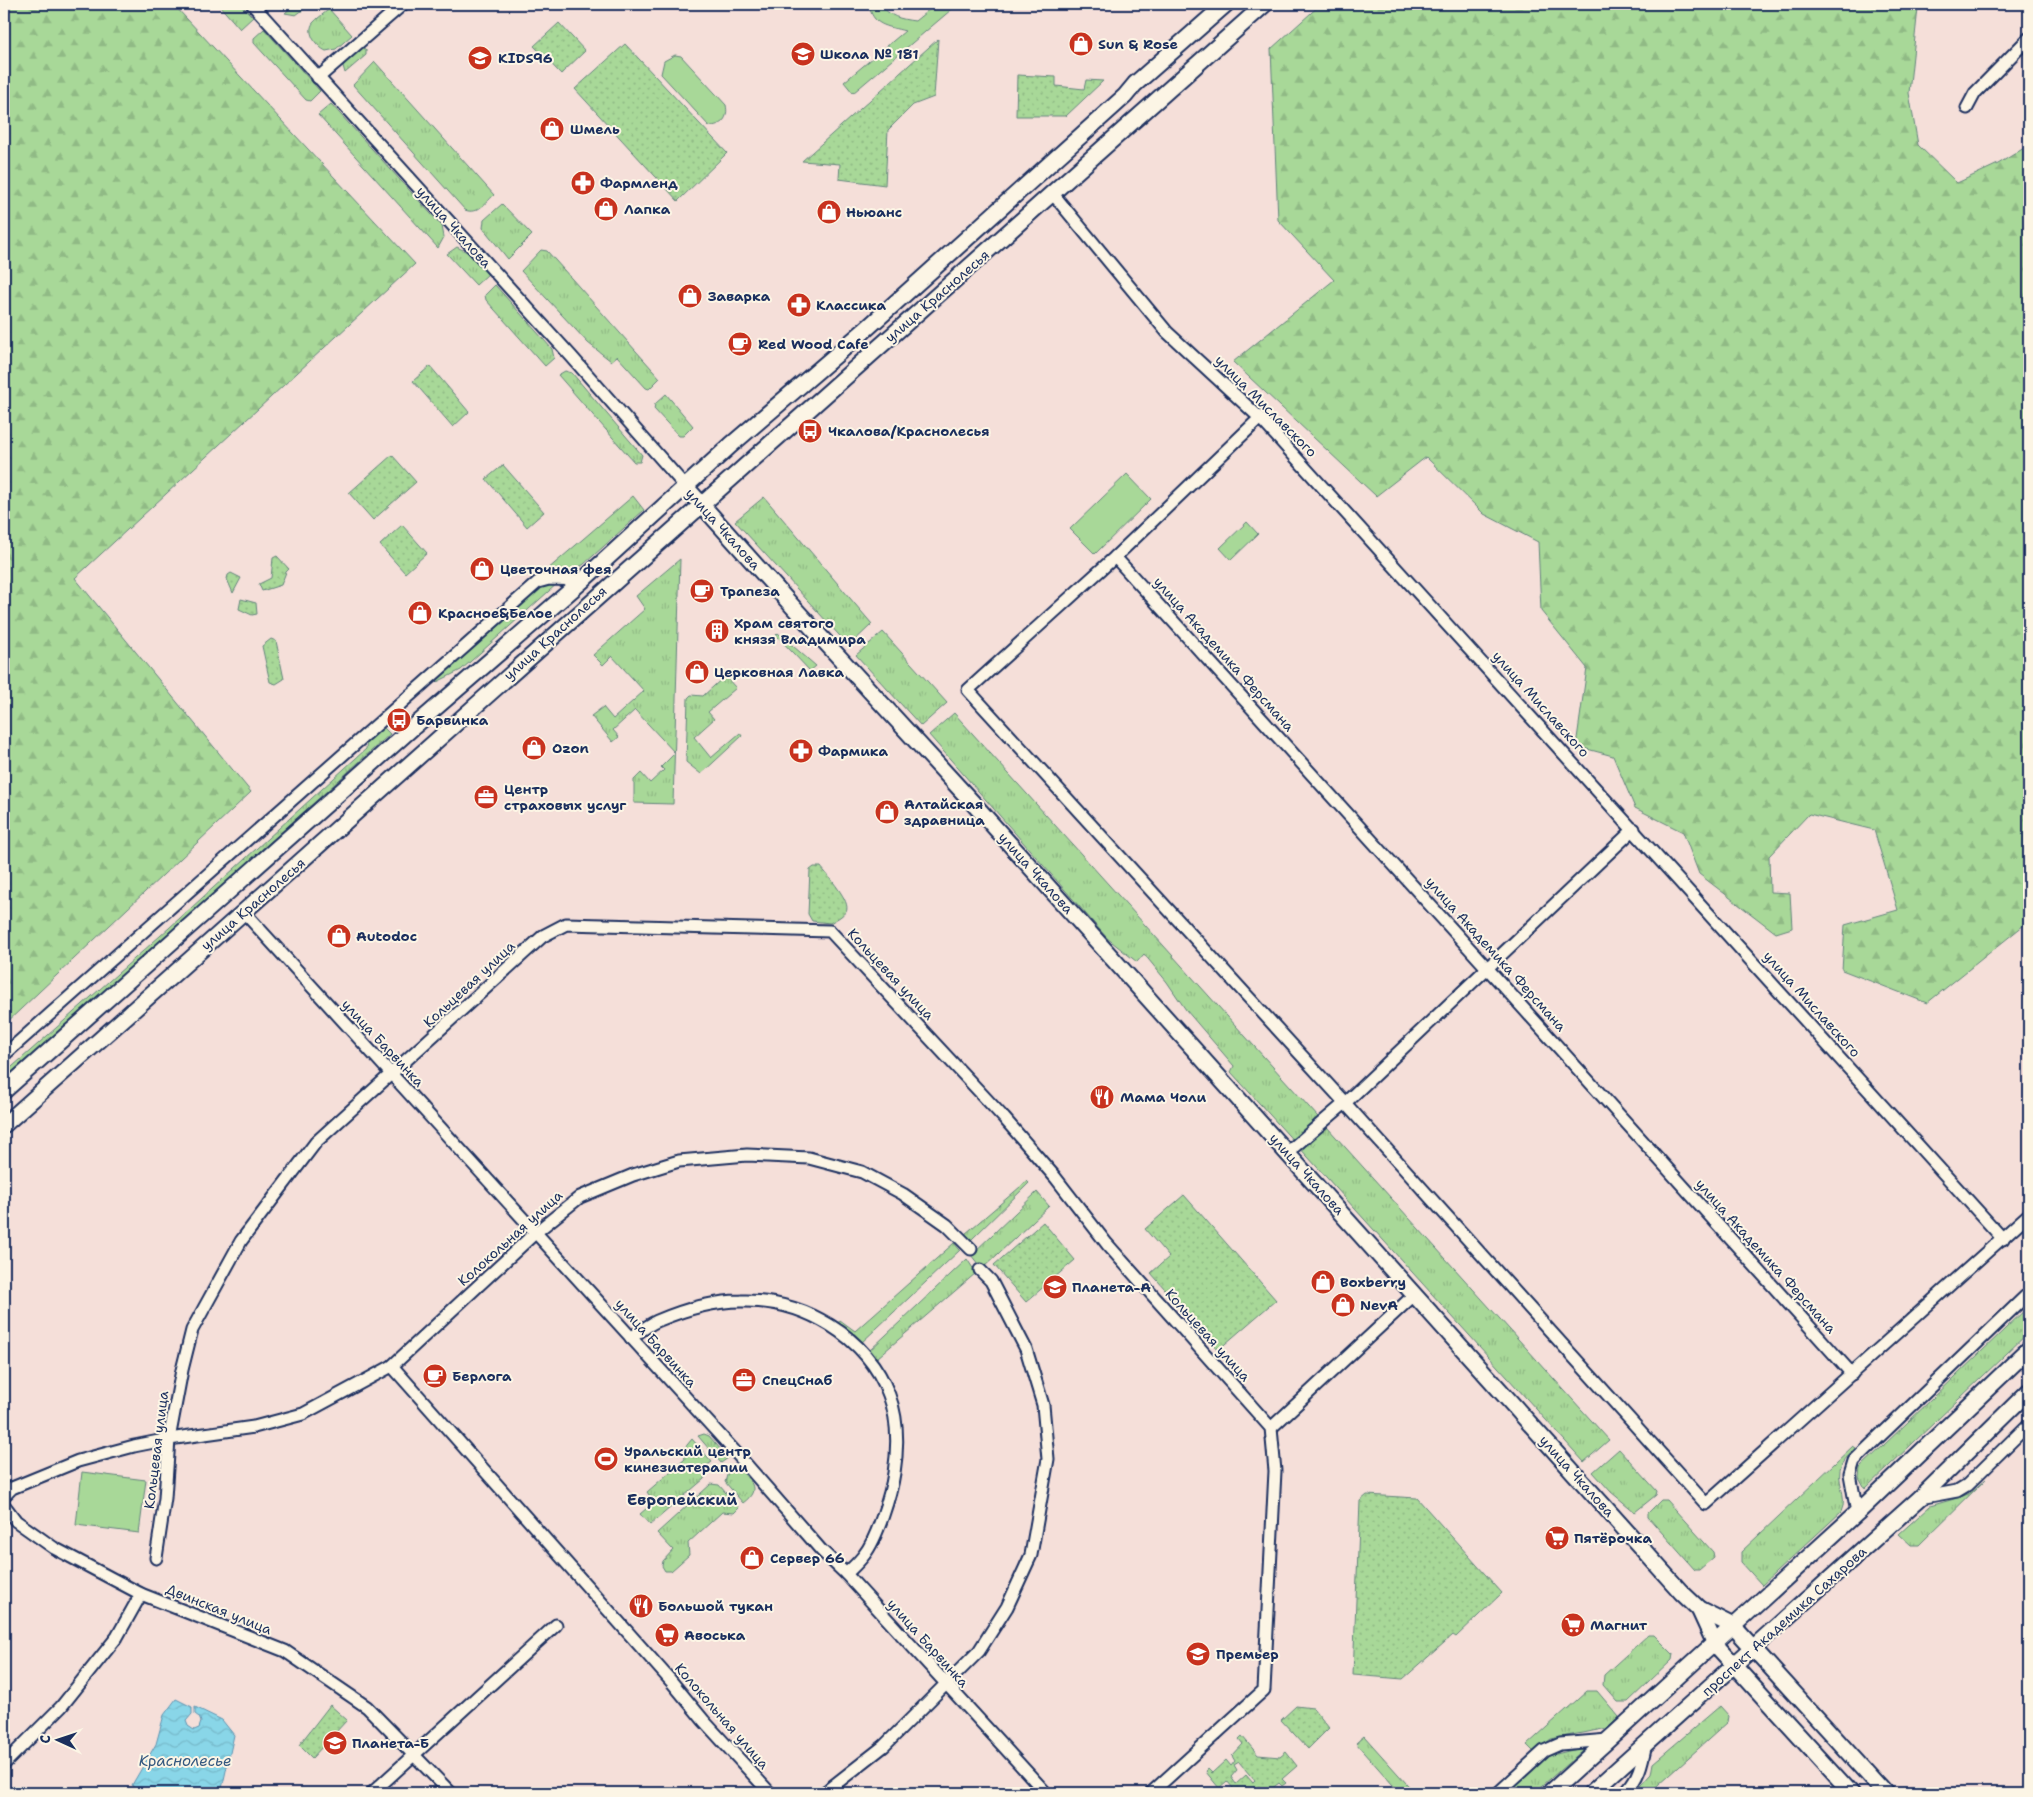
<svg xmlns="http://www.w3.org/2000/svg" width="2033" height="1797" font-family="'Shantell Sans',sans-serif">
	<defs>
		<pattern id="grass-tufts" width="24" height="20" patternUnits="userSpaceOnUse" patternTransform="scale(1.25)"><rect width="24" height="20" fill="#a8d898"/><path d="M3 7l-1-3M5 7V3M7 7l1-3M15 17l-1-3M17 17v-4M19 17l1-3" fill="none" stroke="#90ba85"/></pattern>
		<pattern id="forest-firs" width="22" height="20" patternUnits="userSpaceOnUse" patternTransform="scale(1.25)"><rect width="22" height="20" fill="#a8d898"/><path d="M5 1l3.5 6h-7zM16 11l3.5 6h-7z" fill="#90ba85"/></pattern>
		<pattern id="park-dots" width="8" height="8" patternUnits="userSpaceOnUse" patternTransform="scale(1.25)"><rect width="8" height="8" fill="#a8d898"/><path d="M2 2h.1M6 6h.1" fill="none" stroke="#90ba85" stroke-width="1.8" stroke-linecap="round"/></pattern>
		<pattern id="water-waves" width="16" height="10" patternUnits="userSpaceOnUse" patternTransform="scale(1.25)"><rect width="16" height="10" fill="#89d6e8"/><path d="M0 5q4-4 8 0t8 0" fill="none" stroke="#76b8c9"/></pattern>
	</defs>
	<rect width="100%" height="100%" fill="#f5dfd9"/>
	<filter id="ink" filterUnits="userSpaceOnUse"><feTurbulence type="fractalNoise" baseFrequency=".02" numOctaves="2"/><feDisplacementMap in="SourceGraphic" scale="10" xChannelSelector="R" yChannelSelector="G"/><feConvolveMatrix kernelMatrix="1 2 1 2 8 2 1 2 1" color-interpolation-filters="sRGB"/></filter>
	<g filter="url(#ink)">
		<!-- grass -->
		<g fill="url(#grass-tufts)" stroke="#62847b">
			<path d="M218,4H240L253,17L240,29Z"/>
			<path d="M295,4H311L296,15L285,13Z"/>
			<path d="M329,9L352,35L336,49L326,51C317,47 306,33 313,23C317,18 324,14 329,9Z"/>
			<path d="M264,29L320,91L310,101L306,100L254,43V38Z"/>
			<path d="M361,46L366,50V55L345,73L343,66Z"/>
			<path d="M375,62L494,195C485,203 477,215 465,210L353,85Z"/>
			<path d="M331,104L442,226L444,237L438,248L318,115Z"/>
			<path d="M502,204L532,235L508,259L483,228L484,220Z"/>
			<path d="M457,247L467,252L488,274L476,285L447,254Z"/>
			<path d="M541,250L547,251L660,378L649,389L646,388L617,356L611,361L588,343L521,271Z"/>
			<path d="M495,285L552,349L554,358L545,366L486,300L485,295Z"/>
			<path d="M565,371L572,373L642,455L640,462H634L558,375Z"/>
			<path d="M666,394L693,426L683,436H679L654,409L655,404Z"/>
			<path d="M633,496L644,510L583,565L568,572L554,573L547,570Z"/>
			<path d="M764,497L872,624L849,646L735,521Z"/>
			<path d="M680,559L673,804L634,803V780L641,773L650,783L664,770L661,767L675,753L635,710L613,730L619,737L613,742L591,716L603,707L613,719L644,691L612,656L603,665L593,655L645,609L636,596Z"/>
			<path d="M558,583L461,670L437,682L435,679L538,587Z"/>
			<path d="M883,632L947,703L921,726L856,655Z"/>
			<path d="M778,633L816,666L810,671L776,635Z"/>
			<path d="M725,676L736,688L708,712L714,719L694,737L711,758L740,733L742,736L701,774L686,762L688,698L691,695L703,696Z"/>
			<path d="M954,713L1609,1440L1584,1462L1231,1072L1234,1066L1186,1010L1167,982L1144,954L1137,962L1107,938L929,735Z"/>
			<path d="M382,726L390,734L172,931L4,1080V1074L169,928L366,749L367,739Z"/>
			<path d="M1027,1181L1029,1183L971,1240L965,1234Z"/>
			<path d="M1037,1192L1049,1206L982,1269L971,1255Z"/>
			<path d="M954,1243L960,1250L860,1344L837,1325L840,1320L855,1331Z"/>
			<path d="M967,1259L976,1273L877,1358L869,1351Z"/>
			<path d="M2029,1306V1332L1865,1489L1859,1478L1860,1468Z"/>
			<path d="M704,1434L709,1436L728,1458L721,1463L698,1436Z"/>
			<path d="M692,1439L712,1462L706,1466L704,1479L650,1525L640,1514L654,1502L647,1492L685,1459L683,1450Z"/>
			<path d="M1853,1446L1856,1448C1852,1453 1845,1458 1842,1464C1834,1480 1849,1495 1841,1512L1762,1585L1741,1562V1552Z"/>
			<path d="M1619,1449L1657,1491L1656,1495L1635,1512L1611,1492L1593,1472Z"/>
			<path d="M736,1466C749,1480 763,1488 743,1503L725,1482L728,1472Z"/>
			<path d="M1986,1479L1919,1545H1911L1899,1534L1930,1506L1961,1497L1970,1493Z"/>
			<path d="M711,1484L719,1485L739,1508L734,1513L722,1512L688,1543L689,1555L671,1571H665L662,1566L663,1561L673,1550L657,1533Z"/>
			<path d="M1661,1500H1666L1713,1552L1714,1557L1699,1570H1695L1648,1517V1513Z"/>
			<path d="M1648,1635H1654L1673,1654L1672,1660L1628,1702H1618L1603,1685L1604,1675Z"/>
			<path d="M1587,1691H1597L1619,1717L1608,1728L1551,1739L1534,1752L1527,1745Z"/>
			<path d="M1720,1706L1729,1716L1728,1722L1649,1793H1640V1786L1651,1774L1653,1763Z"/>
			<path d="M1364,1736L1415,1793H1400L1356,1743Z"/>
			<path d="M1581,1748L1583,1750L1534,1793H1508L1548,1756Z"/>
		</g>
		<!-- forest -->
		<g fill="url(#forest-firs)" stroke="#62847b">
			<path d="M4,4H173L415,264L75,578L251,792L4,1025Z"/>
			<path d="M1321,4H1923L1918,8L1909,93L1918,145L1957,183L1998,164L2029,145V921L1927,1003L1842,970L1845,925L1898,910L1874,830L1809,814L1769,856L1770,892L1790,893L1792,928L1776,933L1699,874L1683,832L1635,808L1613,756L1576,746L1587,668L1541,611L1538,542L1484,514L1426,457L1376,496L1233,362L1334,280L1278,220L1271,49Z"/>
		</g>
		<!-- park -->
		<g fill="url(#park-dots)" stroke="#62847b" fill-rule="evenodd">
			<path d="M559,23L585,51L561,74L534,46Z"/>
			<path d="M938,39L934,97L913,105L888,130L885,185L839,179L840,164L802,161Z"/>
			<path d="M625,44L727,153L678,201L575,89Z"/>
			<path d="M1017,75L1056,77V86L1084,89L1086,80L1103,81L1066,116H1016Z"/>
			<path d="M430,366L469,412L453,427L413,381Z"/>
			<path d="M392,455L416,482L373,520L349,493Z"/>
			<path d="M503,465L544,512L527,527L486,479Z"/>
			<path d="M402,525L427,553L405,573L380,545Z"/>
			<path d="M277,556L289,569L286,572L281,585L262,591L259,584L271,578L273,558Z"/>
			<path d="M231,573L241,578L233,593L227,579L228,575Z"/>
			<path d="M241,599L256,603L257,614L252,615L239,609Z"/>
			<path d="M271,639L276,641L284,679L276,684L270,682L262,646Z"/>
			<path d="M814,867H821C827,875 852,902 846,911C843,916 835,920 830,923L812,921L808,914L810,870Z"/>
			<path d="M1184,1195L1276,1300L1218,1350L1151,1273L1169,1257L1145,1229Z"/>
			<path d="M1043,1222L1075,1260L1026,1302L994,1265Z"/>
			<path d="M1367,1495L1417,1498L1502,1593L1456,1637L1453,1635L1403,1679L1353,1675L1360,1501Z"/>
			<path d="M330,1705L347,1720L312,1758L299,1745Z"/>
			<path d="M1296,1706L1313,1708L1329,1728L1308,1749L1281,1720Z"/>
			<path d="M1242,1736L1258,1755L1280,1757L1286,1752L1297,1766L1282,1779L1286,1783L1282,1786L1279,1783L1266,1793L1259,1786L1257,1789L1260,1793H1227L1233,1788L1227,1781L1219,1788L1206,1772L1208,1769L1212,1773L1226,1760L1231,1766L1235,1761L1232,1756L1243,1744L1239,1739ZM1239,1762L1255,1781L1253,1783L1246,1775L1236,1784L1231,1777L1237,1770L1234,1765Z"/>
		</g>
		<!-- pitch -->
		<g fill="#a8d898" stroke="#62847b">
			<path d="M869,4H880C890,17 900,19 915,21L936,4H958L853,93L844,82L905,31C887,26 872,26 869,4Z"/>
			<path d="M675,55L681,56L726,105C729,118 722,126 709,126L661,74L664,61Z"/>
			<path d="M1127,474L1151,499L1095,554L1070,529Z"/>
			<path d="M1247,522L1258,534L1231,560L1220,548Z"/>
			<path d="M82,1472L146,1480L139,1533L76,1525Z"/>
		</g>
		<!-- water -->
		<path fill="url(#water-waves)" stroke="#5d93b1" d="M176,1699L192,1707V1714L186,1721L188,1726L194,1730L199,1728L201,1722L199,1717L195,1714V1707L222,1720L234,1735L221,1793H139L132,1785L156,1744L164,1715Z"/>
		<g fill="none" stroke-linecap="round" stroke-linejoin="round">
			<defs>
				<g id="street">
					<path d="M252,4L571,356L685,486"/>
					<path d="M318,78L403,4"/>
					<path d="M1967,108L1975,93L2029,38"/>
					<path d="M1053,194L1167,332L1260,418L2003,1239"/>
					<path d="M1260,418L1115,557L968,690L1345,1103L1706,1504L2029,1214"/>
					<path d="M1115,557L1488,969L1852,1374"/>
					<path d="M244,912L738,1455L821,1550L846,1574L1046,1793"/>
					<path d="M4,1055L538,582L549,579L583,580"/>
					<path d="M1288,1152L1345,1103L1634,829"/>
					<path d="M631,1338C639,1332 648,1325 657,1321C683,1310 713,1301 741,1301C803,1299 867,1336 889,1395C898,1419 898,1448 894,1473C891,1494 877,1539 864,1555C859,1562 852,1568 846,1574"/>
					<path d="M392,1366L671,1681L704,1721L770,1793"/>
					<path d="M1271,1428L1415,1294"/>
					<path d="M4,1496L12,1488L78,1461L134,1446L169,1439L254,1427L303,1414L392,1366L535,1233L580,1197L633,1175L679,1161L747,1155L809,1158L862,1172L903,1194L947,1225L971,1249"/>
					<path d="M1920,1498L1957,1491L1967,1485L2029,1424"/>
					<path d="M4,1505L16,1521L54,1548L141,1594L285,1651L367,1707L451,1793"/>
					<path d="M1857,1513L1850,1474L1854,1461L2029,1293"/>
					<path d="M156,1558L165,1498L169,1439L182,1370L192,1330L241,1241L316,1142L543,936L566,924L830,931L1004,1118L1055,1177L1107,1244L1271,1428L1275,1471L1264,1690L1151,1793"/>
					<path d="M4,1764L61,1707L117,1637L141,1594"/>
					<path d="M372,1793L556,1625"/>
					<path d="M824,1793L884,1746L979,1651L1007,1607L1031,1555L1048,1459L1043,1405L1026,1349L991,1281L980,1270"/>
					<path d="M1498,1793L1544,1751L1560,1744L1608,1740"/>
					<path d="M1624,1793C1639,1779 1642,1763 1646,1743"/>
				</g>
				<g id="secondary">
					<path d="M685,486L794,608L972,802L1681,1592L1699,1609L1733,1626L1885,1793"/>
					<path d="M4,1091L410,730L583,580L731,445L864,331L1125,96L1135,84L1226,4"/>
					<path d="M4,1125L1265,4"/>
					<path d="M1699,1609L1715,1644L1851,1793"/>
					<path d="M1550,1793L1857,1513L2029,1349"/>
					<path d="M1591,1793L1920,1498L2029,1391"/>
				</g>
			</defs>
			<!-- street casing -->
			<use href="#street" stroke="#1b2f5e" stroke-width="15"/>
			<!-- secondary casing -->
			<use href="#secondary" stroke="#1b2f5e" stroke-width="19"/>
			<!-- street -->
			<use href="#street" stroke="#fcf5e5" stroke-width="11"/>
			<!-- secondary -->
			<use href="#secondary" stroke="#fcf5e5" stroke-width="15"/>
		</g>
	</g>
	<!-- icons -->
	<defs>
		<symbol id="shop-disc" viewBox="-11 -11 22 22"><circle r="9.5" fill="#c8321e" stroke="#fcf5e5"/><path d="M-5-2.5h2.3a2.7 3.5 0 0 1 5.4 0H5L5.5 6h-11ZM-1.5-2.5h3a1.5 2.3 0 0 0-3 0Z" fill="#fff"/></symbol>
		<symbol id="school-disc" viewBox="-11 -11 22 22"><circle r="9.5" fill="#c8321e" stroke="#fcf5e5"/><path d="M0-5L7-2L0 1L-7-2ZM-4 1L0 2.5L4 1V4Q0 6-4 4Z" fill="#fff"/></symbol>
		<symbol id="pharmacy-disc" viewBox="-11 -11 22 22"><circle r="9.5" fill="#c8321e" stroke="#fcf5e5"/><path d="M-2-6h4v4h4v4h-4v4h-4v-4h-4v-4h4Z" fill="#fff"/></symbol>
		<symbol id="cafe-disc" viewBox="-11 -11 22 22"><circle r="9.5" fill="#c8321e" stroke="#fcf5e5"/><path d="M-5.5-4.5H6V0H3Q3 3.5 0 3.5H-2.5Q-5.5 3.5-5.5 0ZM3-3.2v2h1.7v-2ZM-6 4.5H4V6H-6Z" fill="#fff"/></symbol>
		<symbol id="bus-disc" viewBox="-11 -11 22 22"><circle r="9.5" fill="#c8321e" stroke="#fcf5e5"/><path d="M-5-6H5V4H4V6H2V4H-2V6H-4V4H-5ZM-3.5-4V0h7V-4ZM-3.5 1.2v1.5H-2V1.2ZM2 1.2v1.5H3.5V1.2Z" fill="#fff"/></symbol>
		<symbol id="building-disc" viewBox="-11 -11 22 22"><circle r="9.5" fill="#c8321e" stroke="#fcf5e5"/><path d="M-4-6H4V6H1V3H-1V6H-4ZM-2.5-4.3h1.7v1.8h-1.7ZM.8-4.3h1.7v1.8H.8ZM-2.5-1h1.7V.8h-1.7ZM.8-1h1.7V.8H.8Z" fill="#fff"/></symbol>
		<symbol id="office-disc" viewBox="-11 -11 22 22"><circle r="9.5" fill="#c8321e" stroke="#fcf5e5"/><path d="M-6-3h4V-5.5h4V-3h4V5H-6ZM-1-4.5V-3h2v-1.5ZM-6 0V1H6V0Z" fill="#fff"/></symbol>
		<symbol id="restaurant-disc" viewBox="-11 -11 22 22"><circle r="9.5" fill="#c8321e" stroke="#fcf5e5"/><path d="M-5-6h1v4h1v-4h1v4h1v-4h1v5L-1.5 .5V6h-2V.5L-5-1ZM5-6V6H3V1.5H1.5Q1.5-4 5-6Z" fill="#fff"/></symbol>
		<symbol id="stadium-disc" viewBox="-11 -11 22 22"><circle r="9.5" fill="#c8321e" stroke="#fcf5e5"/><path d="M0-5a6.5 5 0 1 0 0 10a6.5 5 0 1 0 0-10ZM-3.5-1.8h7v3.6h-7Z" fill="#fff"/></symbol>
		<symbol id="supermarket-disc" viewBox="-11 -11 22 22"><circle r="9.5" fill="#c8321e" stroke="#fcf5e5"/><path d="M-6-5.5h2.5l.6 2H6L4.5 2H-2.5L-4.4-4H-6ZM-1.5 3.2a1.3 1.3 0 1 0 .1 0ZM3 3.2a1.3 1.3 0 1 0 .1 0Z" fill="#fff"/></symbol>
	</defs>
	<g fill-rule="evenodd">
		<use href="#shop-disc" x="1067" y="30" width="28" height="28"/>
		<use href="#school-disc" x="789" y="40" width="28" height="28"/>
		<use href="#school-disc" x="466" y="44" width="28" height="28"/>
		<use href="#shop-disc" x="538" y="115" width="28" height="28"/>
		<use href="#pharmacy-disc" x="569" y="169" width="28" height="28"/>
		<use href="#shop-disc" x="592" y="195" width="28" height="28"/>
		<use href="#shop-disc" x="815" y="198" width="28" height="28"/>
		<use href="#shop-disc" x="676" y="282" width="28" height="28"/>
		<use href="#pharmacy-disc" x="785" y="291" width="28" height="28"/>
		<use href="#cafe-disc" x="726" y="330" width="28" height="28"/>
		<use href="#bus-disc" x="796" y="417" width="28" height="28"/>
		<use href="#shop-disc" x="468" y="555" width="28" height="28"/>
		<use href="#cafe-disc" x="688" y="577" width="28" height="28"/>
		<use href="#shop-disc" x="406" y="599" width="28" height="28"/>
		<use href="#building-disc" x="703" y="617" width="28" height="28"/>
		<use href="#shop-disc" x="683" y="658" width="28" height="28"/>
		<use href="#bus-disc" x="385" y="706" width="28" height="28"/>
		<use href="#shop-disc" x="520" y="734" width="28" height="28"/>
		<use href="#pharmacy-disc" x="787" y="737" width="28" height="28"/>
		<use href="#office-disc" x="472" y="783" width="28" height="28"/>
		<use href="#shop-disc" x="873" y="798" width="28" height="28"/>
		<use href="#shop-disc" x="325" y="922" width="28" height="28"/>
		<use href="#restaurant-disc" x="1088" y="1083" width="28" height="28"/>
		<use href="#shop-disc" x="1309" y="1268" width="28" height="28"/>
		<use href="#school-disc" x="1041" y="1273" width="28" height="28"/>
		<use href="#shop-disc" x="1329" y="1291" width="28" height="28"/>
		<use href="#cafe-disc" x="421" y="1362" width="28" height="28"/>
		<use href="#office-disc" x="730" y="1366" width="28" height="28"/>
		<use href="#stadium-disc" x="592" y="1445" width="28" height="28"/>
		<use href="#supermarket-disc" x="1543" y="1524" width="28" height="28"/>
		<use href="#shop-disc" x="738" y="1544" width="28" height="28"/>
		<use href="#restaurant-disc" x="627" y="1592" width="28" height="28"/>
		<use href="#supermarket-disc" x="1559" y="1611" width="28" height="28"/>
		<use href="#supermarket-disc" x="653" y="1621" width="28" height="28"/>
		<use href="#school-disc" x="1184" y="1640" width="28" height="28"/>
		<use href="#school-disc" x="321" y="1729" width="28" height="28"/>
	</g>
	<g text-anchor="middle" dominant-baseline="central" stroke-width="4" stroke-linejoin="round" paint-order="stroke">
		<!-- poi labels -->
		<g font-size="14" font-weight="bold" fill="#1b2f5e" stroke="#fcf5e5" text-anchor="start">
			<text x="1098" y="44">Sun &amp; Rose</text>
			<text x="820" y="54">Школа № 181</text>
			<text x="498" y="58">KIDS96</text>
			<text x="570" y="129">Шмель</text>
			<text x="600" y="183">Фармленд</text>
			<text x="624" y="209">Лапка</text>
			<text x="846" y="212">Ньюанс</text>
			<text x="708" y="296">Заварка</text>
			<text x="816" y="305">Классика</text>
			<text x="758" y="344">Red Wood Cafe</text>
			<text x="828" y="431">Чкалова/Краснолесья</text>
			<text x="500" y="569">Цветочная фея</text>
			<text x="720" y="591">Трапеза</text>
			<text x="438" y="613">Красное&amp;Белое</text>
			<text x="734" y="623">Храм святого<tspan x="734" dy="16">князя Владимира</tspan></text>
			<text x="714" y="672">Церковная Лавка</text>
			<text x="416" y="720">Барвинка</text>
			<text x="552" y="748">Ozon</text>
			<text x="818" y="751">Фармика</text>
			<text x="504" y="789">Центр<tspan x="504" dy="16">страховых услуг</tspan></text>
			<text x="904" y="804">Алтайская<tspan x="904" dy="16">здравница</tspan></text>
			<text x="356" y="936">Autodoc</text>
			<text x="1120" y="1097">Мама Чоли</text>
			<text x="1340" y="1282">Boxberry</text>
			<text x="1072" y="1287">Планета-А</text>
			<text x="1360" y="1305">NevA</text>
			<text x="452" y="1376">Берлога</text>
			<text x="762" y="1380">СпецСнаб</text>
			<text x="624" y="1451">Уральский центр<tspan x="624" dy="16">кинезиотерапии</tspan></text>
			<text x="1574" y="1538">Пятёрочка</text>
			<text x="770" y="1558">Сервер 66</text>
			<text x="658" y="1606">Большой тукан</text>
			<text x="1590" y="1625">Магнит</text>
			<text x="684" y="1635">Авоська</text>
			<text x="1216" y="1654">Премьер</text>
			<text x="352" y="1743">Планета-Б</text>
		</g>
		<!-- street labels -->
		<g font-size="14" fill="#1b2f5e" stroke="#fcf5e5">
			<text transform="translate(454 227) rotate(48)">улица Чкалова</text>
			<text transform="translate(937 296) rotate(-41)">улица Краснолесья</text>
			<text transform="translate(1266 406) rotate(45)">улица Миславского</text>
			<text transform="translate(723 529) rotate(48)">улица Чкалова</text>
			<text transform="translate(555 633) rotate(-42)">улица Краснолесья</text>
			<text transform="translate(1224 654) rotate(48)">улица Академика Ферсмана</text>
			<text transform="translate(1541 704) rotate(48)">улица Миславского</text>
			<text transform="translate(1036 873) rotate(48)">улица Чкалова</text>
			<text transform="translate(253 904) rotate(-41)">улица Краснолесья</text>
			<text transform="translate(1496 954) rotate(48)">улица Академика Ферсмана</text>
			<text transform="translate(891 974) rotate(47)">Кольцевая улица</text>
			<text transform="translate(469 984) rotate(-43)">Кольцевая улица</text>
			<text transform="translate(1812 1004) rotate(48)">улица Миславского</text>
			<text transform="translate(383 1043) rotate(47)">улица Барвинка</text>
			<text transform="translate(1307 1174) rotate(48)">улица Чкалова</text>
			<text transform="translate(510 1238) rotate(-42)">Колокольная улица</text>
			<text transform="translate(1766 1256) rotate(48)">улица Академика Ферсмана</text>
			<text transform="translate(1208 1335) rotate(48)">Кольцевая улица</text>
			<text transform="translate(656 1343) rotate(48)">улица Барвинка</text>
			<text transform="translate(156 1450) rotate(-83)">Кольцевая улица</text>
			<text transform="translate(1577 1476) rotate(48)">улица Чкалова</text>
			<text transform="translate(219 1609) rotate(22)">Двинская улица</text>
			<text transform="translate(1784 1621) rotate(-42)">проспект Академика Сахарова</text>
			<text transform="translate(928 1643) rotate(48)">улица Барвинка</text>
			<text transform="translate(722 1716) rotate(49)">Колокольная улица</text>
		</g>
		<!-- water labels -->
		<g font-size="15" font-style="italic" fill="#365980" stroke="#fcf5e5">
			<text x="185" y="1761">Краснолесье</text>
		</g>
		<!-- quarter labels -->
		<g font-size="16" font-weight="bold" fill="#1b2f5e" stroke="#fcf5e5">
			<text x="682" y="1499">Европейский</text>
		</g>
	</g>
	<!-- margin -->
	<rect width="2033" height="1797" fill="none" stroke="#fcf5e5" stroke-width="20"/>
	<rect x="10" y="10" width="2013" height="1777" fill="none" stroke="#1b2f5e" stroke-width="2" filter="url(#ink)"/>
	<!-- north arrow -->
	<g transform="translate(58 1740) rotate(273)" stroke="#fcf5e5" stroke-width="4" paint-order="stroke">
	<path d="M0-4L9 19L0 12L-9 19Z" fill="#1b2f5e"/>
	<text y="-8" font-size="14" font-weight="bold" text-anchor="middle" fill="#1b2f5e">С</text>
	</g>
</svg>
